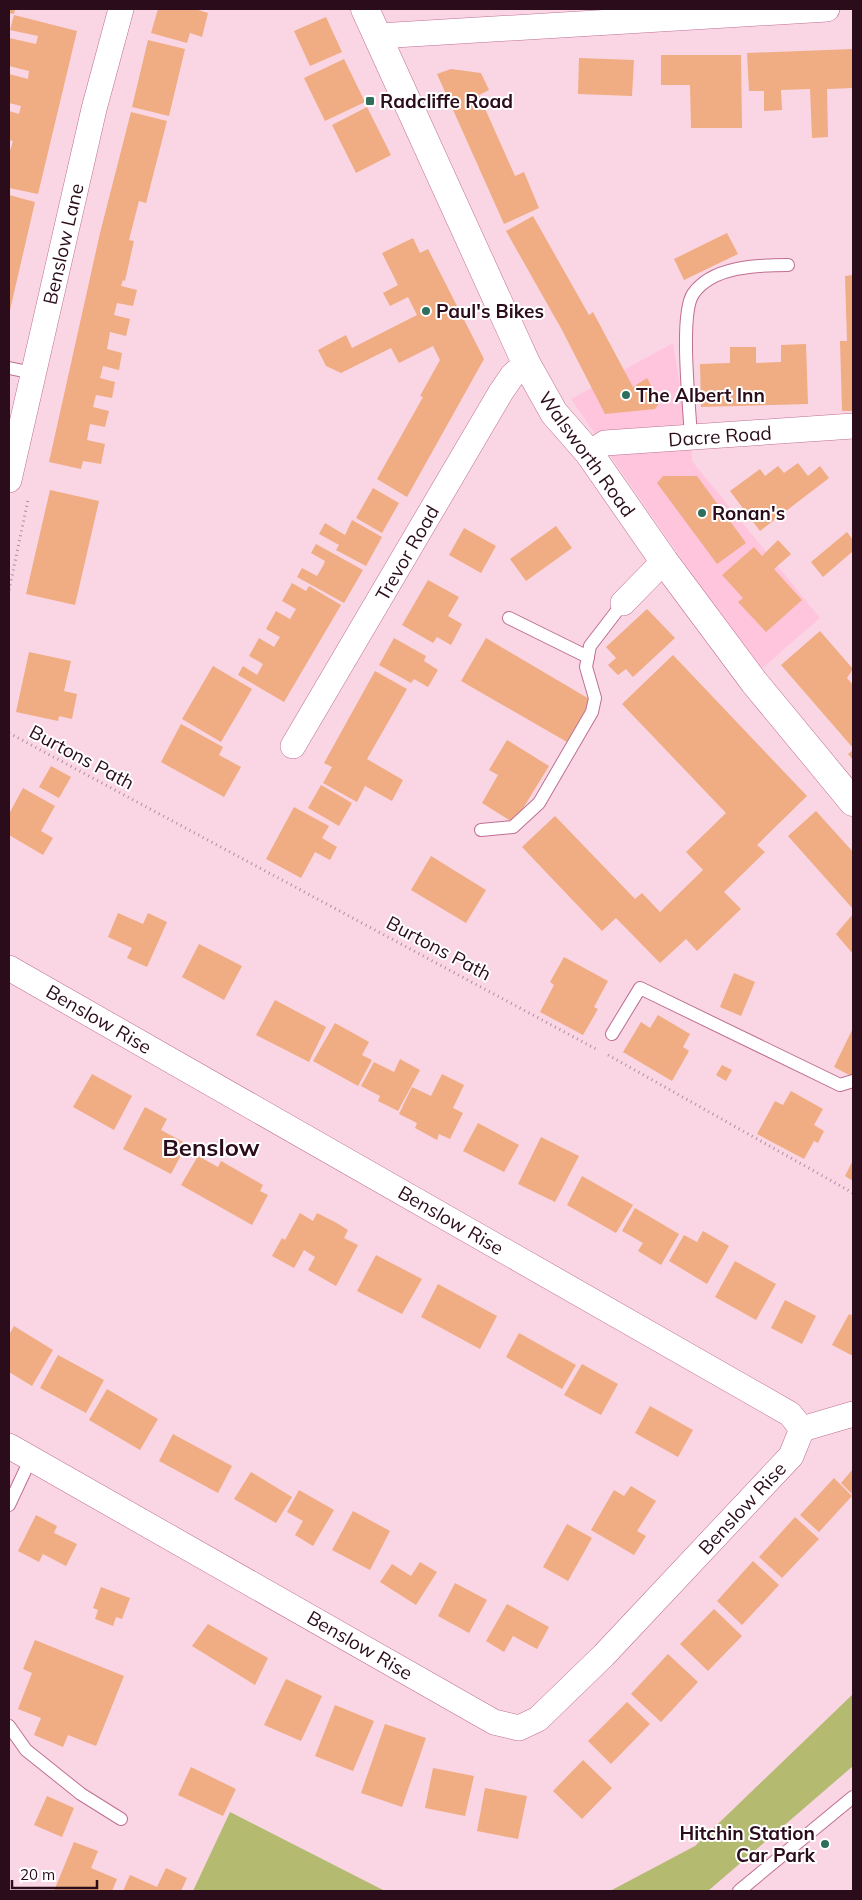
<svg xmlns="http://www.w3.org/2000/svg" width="862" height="1900" font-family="Mulish,sans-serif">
	<rect width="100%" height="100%" fill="#fad6e4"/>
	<!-- built -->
	<path fill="#fec5dc" d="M673,343L684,414L691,439L692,461L820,618L759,671L571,399Z"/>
	<!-- forest -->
	<g fill="#b4ba70">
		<path d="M853,1694V1766L708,1891H610L695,1846Z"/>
		<path d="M230,1812L385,1891H193Z"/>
	</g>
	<!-- building -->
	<g fill="#f0ac82">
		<path d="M9,9H15L14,14L9,13Z"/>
		<path d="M158,9H195L208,13L202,37L190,33L187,43L151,33Z"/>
		<path d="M14,15L77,31L38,194L9,188V154L13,141L9,140V111L19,114L21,106L9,103V74L28,79L29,71L9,66V38L36,44L38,36L10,30Z"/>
		<path d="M326,17L342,52L310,66L294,31Z"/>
		<path d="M148,40L185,49L169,116L132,107Z"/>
		<path d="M853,49V88L827,89L828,137L812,138L810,89L781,90L782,110L764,111V91H749L747,53Z"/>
		<path d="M661,55H741L742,128H691L690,85H661Z"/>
		<path d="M579,58L634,60L632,96L578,94Z"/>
		<path d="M344,59L365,102L325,121L304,78Z"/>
		<path d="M451,69L481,73L489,90L479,95L515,176L524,172L539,208L504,224L437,74Z"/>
		<path d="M367,107L391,155L356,173L332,125Z"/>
		<path d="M131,112L167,121L146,203L139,201L129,240L134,241L125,281L123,280L121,286L137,290L133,306L117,303L114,315L130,319L126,336L110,332L109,338L107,349L122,353L119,370L103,366L100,378L115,382L112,398L96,395L93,407L109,411L105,427L90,424L87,440L105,444L101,464L83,461L81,469L49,462L100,233Z"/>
		<path d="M9,195L35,202L10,310H9Z"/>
		<path d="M533,216L589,315L593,312L633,387L647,378L660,402L655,409L605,414L562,330L506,231Z"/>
		<path d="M727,233L738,254L684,280L674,259Z"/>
		<path d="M413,238L420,253L428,249L484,359L407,497L377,479L423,397L420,396L440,360L433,346L399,363L391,348L341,373L326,366L318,350L346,335L352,348L417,315L408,297L390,306L383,293L398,285L382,253Z"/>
		<path d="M853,275V411H842L840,341H847L845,276Z"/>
		<path d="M806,344L808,404L701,407L700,364L730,363V347H756V363L781,362V345Z"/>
		<path d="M798,463L808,476L820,466L829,478L760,531L730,491L760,469L765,476L778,466L784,473Z"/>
		<path d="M663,476H697L746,543L717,564L657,483Z"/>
		<path d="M373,488L399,503L382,533L356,518Z"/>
		<path d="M50,490L99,501L75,605L26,594Z"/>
		<path d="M352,520L382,537L366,566L336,550L339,545L319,534L325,523L345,535Z"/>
		<path d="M556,526L572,548L526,581L510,559Z"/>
		<path d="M464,528L496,546L481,573L449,555Z"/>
		<path d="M847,532L853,540V551L823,577L811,562Z"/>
		<path d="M778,540L791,554L774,569L802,600L766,632L738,602L743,598L722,575L754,547L762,556Z"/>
		<path d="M316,544L363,570L344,603L297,577L302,568L317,576L323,566L325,561L311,553Z"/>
		<path d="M428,580L459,597L448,616L462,624L451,645L437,637L433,643L402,625Z"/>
		<path d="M292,583L306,591L309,586L341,605L284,702L238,675L243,666L257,675L263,664L249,656L259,638L274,647L280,637L266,629L276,611L290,619L296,609L282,601Z"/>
		<path d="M647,609L675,638L633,677L626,669L618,675L608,665L616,658L606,647Z"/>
		<path d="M820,631L853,669L847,678L853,685V748L781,665Z"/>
		<path d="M394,638L426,656L424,661L438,670L428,687L414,679L411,683L379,665Z"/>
		<path d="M486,638L591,700L567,742L461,681Z"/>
		<path d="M29,652L71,661L64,691L77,694L72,719L59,716L58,721L16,712Z"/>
		<path d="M673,655L807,796L757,845L765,852L724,892L741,909L697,951L686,939L660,963L616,918L602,931L522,847L555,816L635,899L642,893L660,912L703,870L686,852L726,813L622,704Z"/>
		<path d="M213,666L252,689L221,742L182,719Z"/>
		<path d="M375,671L407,689L367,759L403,780L392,801L365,786L357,802L323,783L332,767L324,763Z"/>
		<path d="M181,724L223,747L219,755L241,767L224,797L161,762Z"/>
		<path d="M507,740L549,766L514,823L482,803L498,775L489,770Z"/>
		<path d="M853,750V760L848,754Z"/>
		<path d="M51,766L71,777L59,798L39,787Z"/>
		<path d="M321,785L352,803L339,826L308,808Z"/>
		<path d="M23,788L55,806L41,831L53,838L43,855L9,835V814Z"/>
		<path d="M294,807L329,826L322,838L337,847L330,860L315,852L301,878L266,859Z"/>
		<path d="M816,811L853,852V909L788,836Z"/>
		<path d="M431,856L486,890L466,923L411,890Z"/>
		<path d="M118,913L143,924L148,913L167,922L147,967L127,958L132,948L108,937Z"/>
		<path d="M853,914V954L836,934Z"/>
		<path d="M199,944L242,966L224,1000L182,977Z"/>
		<path d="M564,957L608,981L594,1007L598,1009L583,1035L540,1012L554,985L550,982Z"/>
		<path d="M734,973L755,982L741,1016L720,1007Z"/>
		<path d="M275,1000L326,1027L309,1062L256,1035Z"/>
		<path d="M658,1015L690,1034L683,1047L689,1051L672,1081L623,1052L641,1022L650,1028Z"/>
		<path d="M335,1023L369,1042L362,1055L372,1060L358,1086L313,1061Z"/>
		<path d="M853,1028V1077L834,1067Z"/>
		<path d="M400,1059L420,1070L398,1111L378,1101L380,1096L361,1086L374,1062L394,1072Z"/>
		<path d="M722,1065L732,1070L726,1081L716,1075Z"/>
		<path d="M92,1074L132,1096L114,1130L73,1107Z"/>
		<path d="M442,1074L464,1085L453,1108L463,1113L450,1139L439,1134L437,1140L415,1128L417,1123L399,1114L412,1087L431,1096Z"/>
		<path d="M791,1091L823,1109L814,1125L824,1131L818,1143L814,1141L804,1159L757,1134L775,1101L783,1105Z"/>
		<path d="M145,1107L167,1119L161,1130L187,1144L171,1174L123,1149Z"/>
		<path d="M478,1123L519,1145L504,1172L463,1151Z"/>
		<path d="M541,1137L579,1156L555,1202L518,1184Z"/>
		<path d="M198,1156L218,1167L221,1161L263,1185L260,1191L268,1195L252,1225L181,1185Z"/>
		<path d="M853,1160V1181L845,1176Z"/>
		<path d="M582,1176L633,1205L616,1233L567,1205Z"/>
		<path d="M635,1208L679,1234L661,1265L638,1251L643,1243L622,1231Z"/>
		<path d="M300,1213L313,1221L317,1213L335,1222L348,1230L344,1238L358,1245L336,1286L308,1270L315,1257L304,1250L294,1268L272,1256L282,1238L285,1240Z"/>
		<path d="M703,1231L729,1246L707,1284L669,1261L684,1235L697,1242Z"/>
		<path d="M376,1255L422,1279L402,1314L357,1291Z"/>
		<path d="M735,1261L776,1284L756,1320L715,1297Z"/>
		<path d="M438,1284L497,1316L480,1349L421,1317Z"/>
		<path d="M785,1300L816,1316L802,1344L771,1328Z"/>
		<path d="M849,1314L853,1316V1356L832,1345Z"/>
		<path d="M14,1326L53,1350L32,1386L9,1372V1335Z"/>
		<path d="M519,1333L576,1365L562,1389L506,1357Z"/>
		<path d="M58,1355L104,1380L86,1413L40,1388Z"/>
		<path d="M582,1364L618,1384L601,1415L564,1395Z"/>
		<path d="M107,1389L158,1419L140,1450L89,1420Z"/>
		<path d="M650,1406L693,1430L678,1457L635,1433Z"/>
		<path d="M173,1434L232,1466L218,1493L159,1461Z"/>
		<path d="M853,1469V1495L841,1483Z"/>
		<path d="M251,1472L292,1497L276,1523L234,1499Z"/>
		<path d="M834,1478L852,1496L819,1532L800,1515Z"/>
		<path d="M631,1486L656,1501L637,1531L646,1536L634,1555L591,1530L614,1490L624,1496Z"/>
		<path d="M299,1490L334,1510L313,1546L295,1535L303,1521L287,1512Z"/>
		<path d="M353,1511L390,1531L370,1570L332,1550Z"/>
		<path d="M36,1515L57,1526L54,1533L77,1544L66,1566L43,1554L39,1562L18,1551Z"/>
		<path d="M795,1517L819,1539L782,1578L759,1557Z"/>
		<path d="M567,1524L592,1538L568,1581L543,1567Z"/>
		<path d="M753,1561L779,1585L742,1625L717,1601Z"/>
		<path d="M420,1562L437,1572L416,1605L380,1582L392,1564L411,1576Z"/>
		<path d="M455,1583L487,1600L469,1633L438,1616Z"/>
		<path d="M101,1587L130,1598L122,1619L116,1617L113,1626L95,1619L98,1610L93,1608Z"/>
		<path d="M507,1604L549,1627L537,1649L513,1636L504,1652L486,1641Z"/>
		<path d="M714,1609L742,1636L708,1671L680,1644Z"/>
		<path d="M208,1624L268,1658L255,1685L192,1646Z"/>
		<path d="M35,1640L124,1676L96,1746L68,1735L63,1747L34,1735L41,1718L18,1709L32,1673L23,1669Z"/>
		<path d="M668,1654L698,1682L661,1722L631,1694Z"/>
		<path d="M286,1679L322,1696L301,1741L264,1725Z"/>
		<path d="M627,1702L650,1724L611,1764L588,1741Z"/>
		<path d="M335,1705L374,1721L353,1771L315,1756Z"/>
		<path d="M385,1724L426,1738L402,1807L361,1793Z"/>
		<path d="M583,1760L612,1788L582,1819L553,1791Z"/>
		<path d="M191,1767L236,1789L223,1816L178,1795Z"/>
		<path d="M433,1768L474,1776L465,1816L425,1808Z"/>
		<path d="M485,1788L527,1796L518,1839L477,1831Z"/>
		<path d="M47,1796L74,1808L62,1837L34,1825Z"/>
		<path d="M74,1842L98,1851L91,1868L117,1879L112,1891H54Z"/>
		<path d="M166,1868L187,1878L181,1891H123L130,1875L157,1887Z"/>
	</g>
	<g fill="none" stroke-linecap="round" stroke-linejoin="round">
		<defs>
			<g id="service">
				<path d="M9,368L33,373"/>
				<path d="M691,439C690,410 679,315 693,294C712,266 758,265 788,265"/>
				<path d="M509,618L588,657"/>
				<path d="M481,830L513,827L539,803L592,712L595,698L586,667L590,646L623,603"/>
				<path d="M612,1034L640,988L840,1085L853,1081"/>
				<path d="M9,1505L31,1458"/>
				<path d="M9,1726L26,1750L81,1794L121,1819"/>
				<path d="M739,1891L853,1797"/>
			</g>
			<g id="minor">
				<path d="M378,36L827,9"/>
				<path d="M589,453L605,443L853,426"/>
				<path d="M9,480L94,109L121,9"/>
				<path d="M623,603L664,561"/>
				<path d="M293,746L501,392L512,376L526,363"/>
				<path d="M9,968L790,1414L802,1429L791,1456L604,1655L538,1719L519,1728L494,1722L9,1446"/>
				<path d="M802,1429L853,1414"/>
			</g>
			<path id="secondary" d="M365,9L526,363L554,413L589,453L664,561L754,682L853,802"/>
		</defs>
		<!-- service casing -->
		<use href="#service" stroke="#bf6f93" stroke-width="14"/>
		<!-- minor casing -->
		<use href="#minor" stroke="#bf6f93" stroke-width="26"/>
		<!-- secondary casing -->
		<use href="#secondary" stroke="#bf6f93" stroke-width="29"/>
		<!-- path -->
		<g stroke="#b08e9c" stroke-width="3" stroke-dasharray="1 4" stroke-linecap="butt">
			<path d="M9,590L28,500"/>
			<path d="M9,733L596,1049"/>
			<path d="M608,1055L853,1193"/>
		</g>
		<!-- service -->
		<use href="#service" stroke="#fff" stroke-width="12"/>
		<!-- minor -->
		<use href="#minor" stroke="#fff" stroke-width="25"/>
		<!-- secondary -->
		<use href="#secondary" stroke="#fff" stroke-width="28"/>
	</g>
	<!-- markers -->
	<g fill="#2e6e5c" stroke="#fff" stroke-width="2">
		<rect x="365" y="96" width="10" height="10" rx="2.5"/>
		<circle cx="426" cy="311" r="5"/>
		<circle cx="626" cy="395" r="5"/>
		<circle cx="702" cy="513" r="5"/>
		<circle cx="825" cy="1844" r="5"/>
	</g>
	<g text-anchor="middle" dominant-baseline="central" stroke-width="4" stroke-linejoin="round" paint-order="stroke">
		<!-- poi labels -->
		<g font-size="19" font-weight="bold" fill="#2b0c1b" stroke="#fff" text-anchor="start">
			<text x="380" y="101">Radcliffe Road</text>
			<text x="436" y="311">Paul's Bikes</text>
			<text x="636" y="395">The Albert Inn</text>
			<text x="712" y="513">Ronan's</text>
			<text x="815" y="1833" text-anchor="end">Hitchin Station<tspan x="815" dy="22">Car Park</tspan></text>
		</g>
		<!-- street labels -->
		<g font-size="19" fill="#2b0c1b" stroke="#fff">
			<text transform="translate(63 244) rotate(-77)">Benslow Lane</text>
			<text transform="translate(720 436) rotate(-4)">Dacre Road</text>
			<text transform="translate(587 454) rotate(54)">Walsworth Road</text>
			<text transform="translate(407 553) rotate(-60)">Trevor Road</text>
			<text transform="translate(82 757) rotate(28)">Burtons Path</text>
			<text transform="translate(439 948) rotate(28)">Burtons Path</text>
			<text transform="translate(99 1019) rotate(30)">Benslow Rise</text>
			<text transform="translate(451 1220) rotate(30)">Benslow Rise</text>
			<text transform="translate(742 1508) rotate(-47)">Benslow Rise</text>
			<text transform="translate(360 1645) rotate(30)">Benslow Rise</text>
		</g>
		<!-- district labels -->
		<g font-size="24" font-weight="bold" fill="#2b0c1b" stroke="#fff">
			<text x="211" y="1147">Benslow</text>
		</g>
	</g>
	<!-- border -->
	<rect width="862" height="1900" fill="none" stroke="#2b0c1b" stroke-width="20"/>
	<!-- scale -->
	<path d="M12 1880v8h85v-8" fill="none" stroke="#2b0c1b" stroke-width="2.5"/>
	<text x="20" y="1880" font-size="15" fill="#2b0c1b" stroke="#ffffff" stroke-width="4" paint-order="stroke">20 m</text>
</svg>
